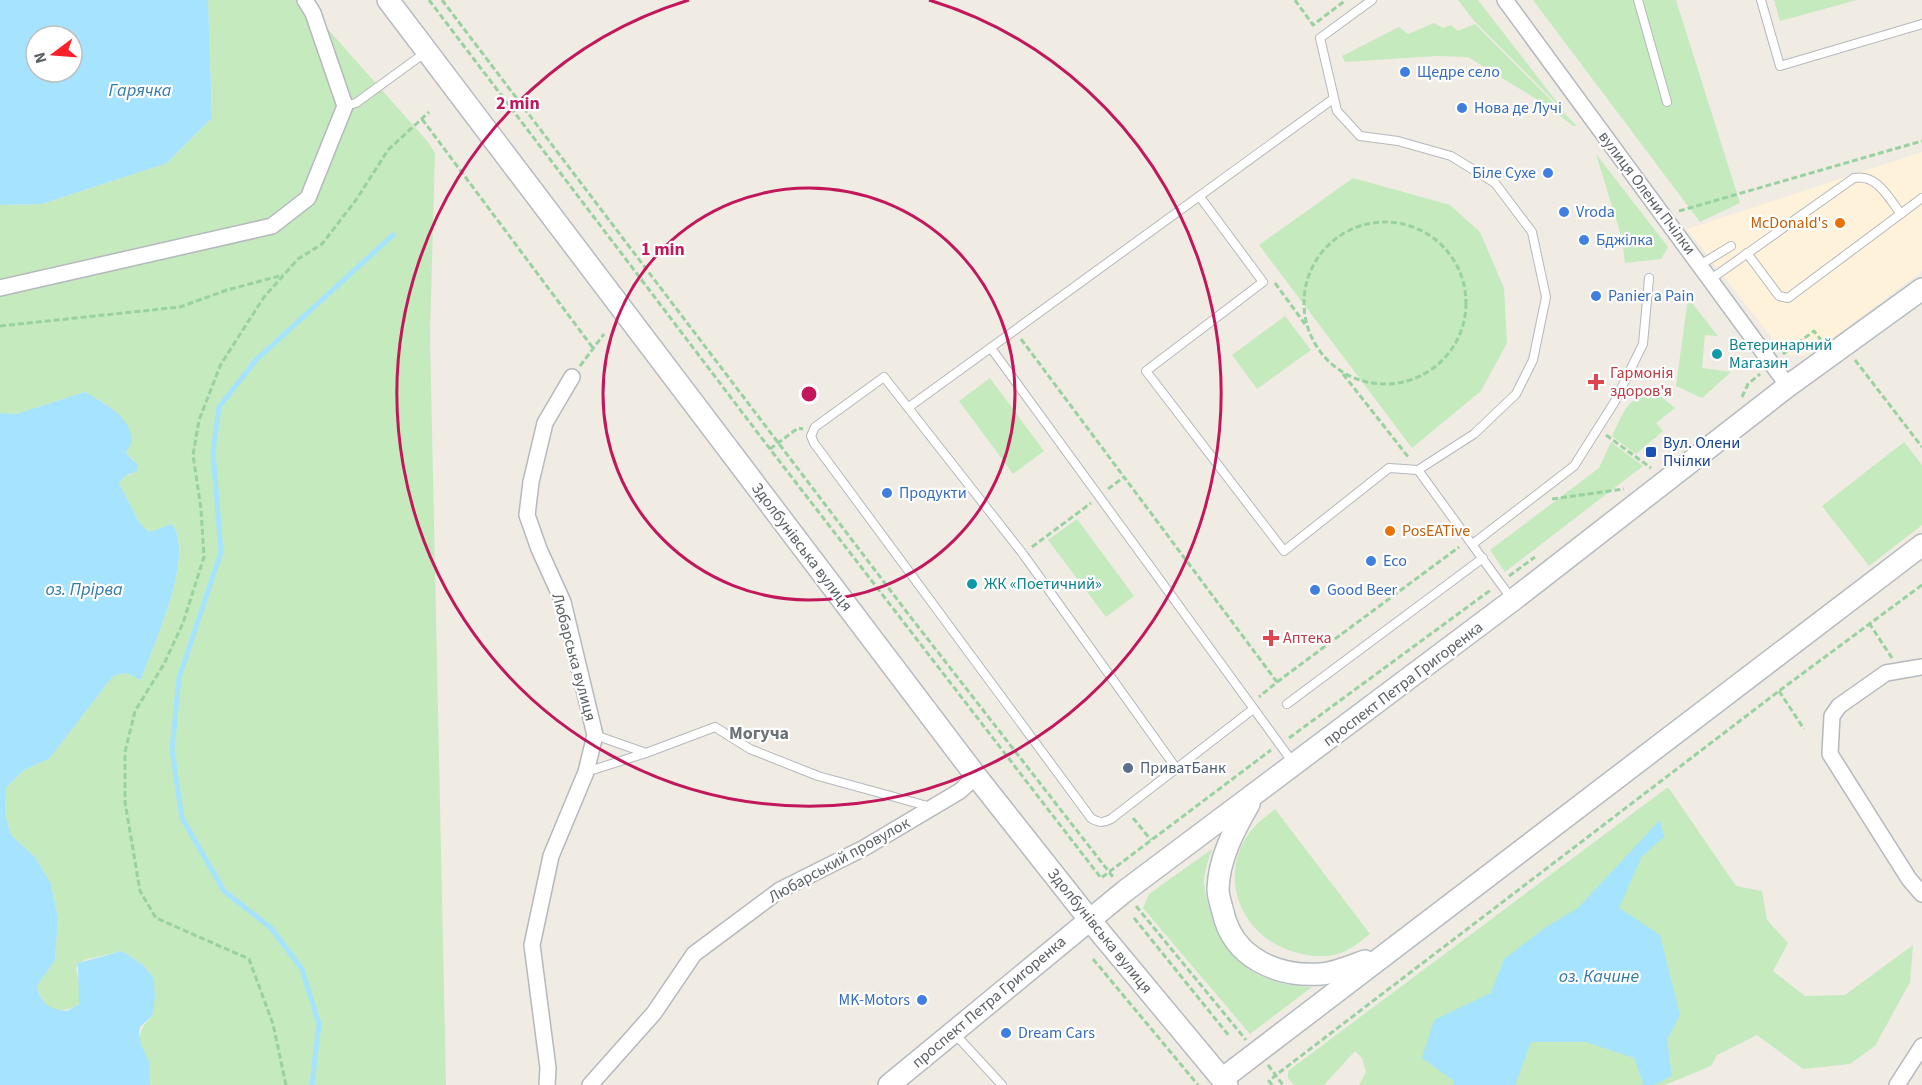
<svg xmlns="http://www.w3.org/2000/svg" width="1922" height="1085" font-family="'Source Sans 3',sans-serif">
	<rect width="100%" height="100%" fill="#f0ece4"/>
	<!-- commercial -->
	<path fill="#fff2da" d="M1922,152V271L1818,349L1803,356L1789,355L1780,348L1687,229Z"/>
	<!-- green -->
	<g fill="#c4eabe">
		<path d="M208,0H302L428,142L435,153L430,336L446,1085H150C151,1052 125,1042 152,1016L154,978L143,965L122,951L84,960L76,968L81,992L79,1004C57,1017 43,1009 37,986L55,960L58,918L51,884L35,857L11,835L5,815L6,788L24,770L49,759L113,676L126,673L141,680C153,645 196,555 172,524L149,532L139,522L119,483L125,476L132,474L134,460L126,453C129,447 126,442 125,435C118,408 109,406 85,392L16,414L0,413V205L42,204L167,163L212,118Z"/>
		<path d="M1458,0H1478L1563,110L1475,22Z"/>
		<path d="M1533,0H1676L1740,203L1700,222Z"/>
		<path d="M1774,0H1857L1780,21Z"/>
		<path d="M1434,23L1443,28L1451,25L1458,31L1475,24L1577,126H1573L1546,105L1468,57L1437,56L1345,62L1342,56L1399,27L1408,34Z"/>
		<path d="M1596,154L1668,247L1661,259L1625,263L1622,239Z"/>
		<path d="M1353,178L1450,205L1480,232L1504,288L1507,343L1481,391L1412,448L1259,245Z"/>
		<path d="M1688,298L1718,336L1705,335L1702,368L1731,372L1702,398L1676,386Z"/>
		<path d="M1285,316L1311,350L1257,389L1232,355Z"/>
		<path d="M990,378L1044,451L1013,474L959,401Z"/>
		<path d="M1654,391L1675,408L1656,423L1663,431L1636,454L1612,436C1624,411 1627,398 1654,391Z"/>
		<path d="M1611,442L1643,466L1505,572L1490,550L1599,468Z"/>
		<path d="M1904,442L1922,465V525L1869,566L1822,506Z"/>
		<path d="M1077,519L1134,596L1106,617L1048,540Z"/>
		<path d="M1668,787L1736,886L1762,891L1767,920L1788,943L1773,971L1805,996L1845,995L1913,945L1910,982L1875,1046L1850,1064L1803,1069L1757,1035L1717,1055L1711,1066L1665,1085H1359L1366,1072L1362,1058L1355,1051L1324,1085H1294L1288,1078V1071Z"/>
		<path d="M1275,809L1370,934C1362,940 1353,948 1343,952C1330,958 1311,957 1298,953C1242,940 1213,874 1254,827C1260,821 1268,815 1275,809Z"/>
		<path d="M1212,849C1209,858 1205,870 1204,880C1204,893 1209,908 1214,920C1231,968 1264,985 1312,987L1250,1034L1143,908L1149,894Z"/>
	</g>
	<!-- water -->
	<g fill="#a5e3ff" fill-rule="evenodd">
		<path d="M0,0H208L212,118L167,163L42,204L0,205ZM36,36H72V72H36Z"/>
		<path d="M85,392C104,403 131,417 132,441L126,453L138,465L137,471L125,476L119,483L139,522L149,532L172,524C196,555 153,645 141,680L126,673L113,676L49,759L24,770L6,788L5,815L11,835L35,857L51,884L58,918L55,960L37,986C42,1005 49,1009 67,1011L79,1004L78,963L122,951L143,965L154,978L155,997L152,1016L140,1027L139,1033L141,1045L149,1062L150,1083V1085H0V413L16,414Z"/>
		<path d="M1660,820L1664,837L1642,856L1619,908L1660,935L1680,1015L1667,1040L1672,1076L1654,1085H1644L1634,1058L1586,1042H1531L1515,1085H1454V1081L1422,1058L1434,1020L1491,993L1504,959L1546,927L1578,908Z"/>
	</g>
	<g fill="none" stroke-linecap="round" stroke-linejoin="round">
		<!-- stream -->
		<path stroke="#a5e3ff" stroke-width="5" d="M312,1085L319,1024L302,969L271,928L224,891L182,818L172,750L179,678L221,552L213,452L219,407L256,360L393,235"/>
		<defs>
			<g id="lane">
				<path d="M1372,0L1320,38L1337,111L1360,136L1398,141L1451,156L1495,183L1532,232L1546,297L1533,360L1516,394L1474,434L1418,470"/>
				<path d="M1638,0L1667,102"/>
				<path d="M1761,0L1780,66L1922,24"/>
				<path d="M345,106L356,103L426,52"/>
				<path d="M1200,197L1263,282L1146,371L1284,551L1389,468L1418,470L1511,598"/>
				<path d="M1747,253L1779,296L1788,298L1922,198"/>
				<path d="M1700,265L1731,246"/>
				<path d="M1711,279L1854,178C1877,174 1888,197 1901,214"/>
				<path d="M991,348L1294,764"/>
				<path d="M909,407L1333,99"/>
				<path d="M1474,543L1574,466L1614,403L1643,344L1649,278"/>
				<path d="M1287,704L1483,558"/>
				<path d="M595,735L646,753"/>
				<path d="M1176,768L1023,554L884,377L815,427L811,436L814,443L1091,818C1099,823 1103,823 1111,819L1252,710"/>
				<path d="M586,772L646,753L715,727L750,749L818,776L931,807"/>
				<path d="M954,1033L1002,1085"/>
			</g>
			<g id="street">
				<path d="M1505,0L1788,386"/>
				<path d="M0,288L272,226L308,198L345,106L313,13L305,0"/>
				<path d="M1922,667L1886,673L1839,706L1832,716L1830,754L1909,879L1922,894"/>
				<path d="M547,1085L548,1068L532,945L551,856L586,772L595,735L563,602L539,549L527,515L531,482L545,423L572,377"/>
				<path d="M590,1085L654,1013L694,954L780,890L864,848L960,791L976,776"/>
				<path d="M1897,1085L1922,1046"/>
			</g>
			<g id="secondary">
				<path d="M388,0L976,776L1089,919L1227,1085"/>
				<path d="M1249,804C1234,830 1219,858 1218,889C1218,896 1221,905 1223,912C1233,958 1277,977 1321,974C1335,973 1351,966 1365,961"/>
				<path d="M1222,1079L1922,545"/>
				<path d="M889,1085L1125,891L1513,600L1788,386L1922,289"/>
			</g>
		</defs>
		<!-- lane casing -->
		<use href="#lane" stroke="#b5b8bc" stroke-width="10"/>
		<!-- street casing -->
		<use href="#street" stroke="#b5b8bc" stroke-width="18"/>
		<!-- secondary casing -->
		<use href="#secondary" stroke="#b6bbc0" stroke-width="24"/>
		<!-- path -->
		<g stroke="#99d1a1" stroke-width="3" stroke-dasharray="6 3" stroke-linecap="butt">
			<path d="M429,0L770,449L1101,878L1271,750"/>
			<path d="M442,0L909,615L1113,877"/>
			<path d="M1295,0L1313,25L1346,0"/>
			<path d="M422,119L593,348"/>
			<path d="M1679,211L1922,141"/>
			<circle cx="1385" cy="303" r="81"/>
			<path d="M1275,283L1305,324"/>
			<path d="M0,326L180,307L227,290L283,275"/>
			<path d="M1021,339L1124,477"/>
			<path d="M1783,354L1814,331L1821,340"/>
			<path d="M1855,360L1922,447"/>
			<path d="M580,366L604,334"/>
			<path d="M1343,374L1409,458"/>
			<path d="M1742,397L1748,384L1760,374"/>
			<path d="M1606,435L1651,468"/>
			<path d="M770,449L798,428L803,429"/>
			<path d="M1108,489L1124,477L1277,682L1259,697"/>
			<path d="M1552,499L1624,489"/>
			<path d="M1032,547L1091,503"/>
			<path d="M1509,576L1535,557"/>
			<path d="M1869,623L1892,658"/>
			<path d="M1277,682L1459,547"/>
			<path d="M1779,691L1804,729"/>
			<path d="M1289,738L1492,589"/>
			<path d="M1133,818L1151,840"/>
			<path d="M1136,906L1246,1040"/>
			<path d="M1134,918L1230,1037"/>
			<path d="M1093,959L1198,1085"/>
			<path d="M1268,1065L1283,1085"/>
			<path d="M286,1085L273,1024L249,959L156,918L140,891L125,802V752L135,711L164,664L183,623L204,557L201,509L193,455L199,420L221,364L264,297L298,259L322,244L356,200L388,150L429,112"/>
			<path d="M1272,1085L1269,1081L1276,1075L1779,691L1922,585"/>
		</g>
		<!-- lane -->
		<use href="#lane" stroke="#fff" stroke-width="8"/>
		<!-- street -->
		<use href="#street" stroke="#fff" stroke-width="15"/>
		<!-- secondary -->
		<use href="#secondary" stroke="#fff" stroke-width="21"/>
	</g>
	<!-- distance rings -->
	<g fill="none" stroke="#c2185b" stroke-width="3">
		<circle cx="809" cy="394" r="206"/>
		<path d="M929 0A412 412 0 1 1 689 0"/>
	</g>
	<!-- markers -->
	<g fill="#3f7fe0" stroke="#fff" stroke-width="2">
		<circle cx="1405" cy="72" r="6"/>
		<circle cx="1462" cy="108" r="6"/>
		<circle cx="1548" cy="173" r="6"/>
		<circle cx="1564" cy="212" r="6"/>
		<circle cx="1584" cy="240" r="6"/>
		<circle cx="1596" cy="296" r="6"/>
		<circle cx="887" cy="493" r="6"/>
		<circle cx="1371" cy="561" r="6"/>
		<circle cx="1315" cy="590" r="6"/>
		<circle cx="922" cy="1000" r="6"/>
		<circle cx="1006" cy="1033" r="6"/>
	</g>
	<g fill="#e8710a" stroke="#fff" stroke-width="2">
		<circle cx="1840" cy="223" r="6"/>
		<circle cx="1390" cy="531" r="6"/>
	</g>
	<g fill="#0f9aa8" stroke="#fff" stroke-width="2">
		<circle cx="1717" cy="354" r="6"/>
		<circle cx="972" cy="584" r="6"/>
	</g>
	<g fill="#e0444e" stroke="#fff" stroke-width="2">
		<path d="M1593 373h6v6h6v6h-6v6h-6v-6h-6v-6h6z"/>
		<path d="M1268 629h6v6h6v6h-6v6h-6v-6h-6v-6h6z"/>
	</g>
	<rect fill="#1a4fb4" stroke="#fff" stroke-width="2" x="1645" y="446" width="12" height="12" rx="3"/>
	<circle fill="#5c6f8a" stroke="#fff" stroke-width="2" cx="1128" cy="768" r="6"/>
	<g text-anchor="middle" dominant-baseline="central" stroke-width="4.5" stroke-linejoin="round" paint-order="stroke">
		<!-- shop labels -->
		<g font-size="16" fill="#366cbe" stroke="#fff" text-anchor="start">
			<text x="1417" y="72">Щедре село</text>
			<text x="1474" y="108">Нова де Лучі</text>
			<text x="1536" y="173" text-anchor="end">Біле Сухе</text>
			<text x="1576" y="212">Vroda</text>
			<text x="1596" y="240">Бджілка</text>
			<text x="1608" y="296">Panier a Pain</text>
			<text x="899" y="493">Продукти</text>
			<text x="1383" y="561">Eco</text>
			<text x="1327" y="590">Good Beer</text>
			<text x="910" y="1000" text-anchor="end">MK-Motors</text>
			<text x="1018" y="1033">Dream Cars</text>
		</g>
		<!-- street labels -->
		<g font-size="16" fill="#5c6266" stroke="#fff">
			<text transform="translate(1647 193) rotate(53)">вулиця Олени Пчілки</text>
			<text transform="translate(802 547) rotate(53)">Здолбунівська вулиця</text>
			<text transform="translate(574 657) rotate(75)">Любарська вулиця</text>
			<text transform="translate(1403 684) rotate(-37)">проспект Петра Григоренка</text>
			<text transform="translate(839 860) rotate(-29)">Любарський провулок</text>
			<text transform="translate(1100 931) rotate(51)">Здолбунівська вулиця</text>
			<text transform="translate(989 1002) rotate(-40)">проспект Петра Григоренка</text>
		</g>
		<!-- food labels -->
		<g font-size="16" fill="#c56008" stroke="#fff" text-anchor="end">
			<text x="1828" y="223">McDonald's</text>
			<text x="1402" y="531" text-anchor="start">PosEATive</text>
		</g>
		<!-- culture labels -->
		<g font-size="16" fill="#0d838f" stroke="#fff" text-anchor="start">
			<text x="1729" y="345">Ветеринарний<tspan x="1729" dy="18">Магазин</tspan></text>
			<text x="984" y="584">ЖК «Поетичний»</text>
		</g>
		<!-- health labels -->
		<g font-size="16" fill="#be3a42" stroke="#fff" text-anchor="start">
			<text x="1610" y="373">Гармонія<tspan x="1610" dy="18">здоров'я</tspan></text>
			<text x="1283" y="638">Аптека</text>
		</g>
		<!-- transit labels -->
		<g font-size="16" fill="#164399" stroke="#fff" text-anchor="start">
			<text x="1663" y="443">Вул. Олени<tspan x="1663" dy="18">Пчілки</tspan></text>
		</g>
		<!-- service labels -->
		<g font-size="16" fill="#4e5e75" stroke="#fff" text-anchor="start">
			<text x="1140" y="768">ПриватБанк</text>
		</g>
		<!-- water labels -->
		<g font-size="18" font-style="italic" fill="#337ba9" stroke="#fff">
			<text x="140" y="90">Гарячка</text>
			<text x="84" y="589">оз. Прірва</text>
			<text x="1599" y="976">оз. Качине</text>
		</g>
		<!-- neighbourhood labels -->
		<g font-size="18" font-weight="bold" fill="#6d7478" stroke="#fff">
			<text x="759" y="733">Могуча</text>
		</g>
	</g>
	<circle cx="809" cy="394" r="9" fill="#c2185b" stroke="#fff" stroke-width="3"/>
	<g font-size="18" text-anchor="middle" font-weight="bold" fill="#c2185b" stroke="#fff" stroke-width="4.5" stroke-linejoin="round" paint-order="stroke">
		<text x="518" y="109">2 min</text>
		<text x="663" y="255">1 min</text>
	</g>
	<!-- north arrow -->
	<g transform="translate(54 54) rotate(254)"><circle r="28" fill="#ffffff" stroke="#bec0c2" stroke-width="1.5"/>
	<path d="M0-4.5L10 22L0 15L-10 22Z" fill="#fa202a"/>
	<text y="-9" font-size="16" font-weight="bold" text-anchor="middle" fill="#5c6266">N</text>
	</g>
</svg>
